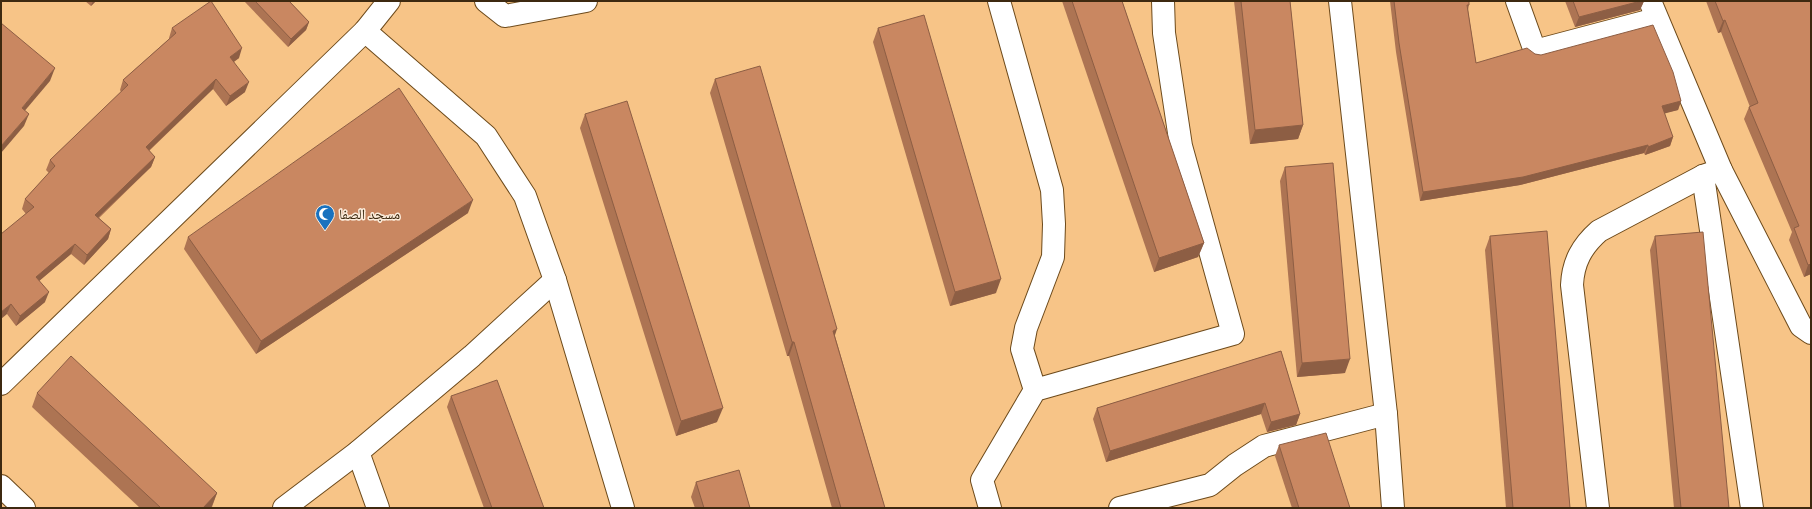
<svg xmlns="http://www.w3.org/2000/svg" width="1812" height="509" font-family="Karla,'Noto Naskh Arabic',sans-serif">
	<rect width="100%" height="100%" fill="#f7c487"/>
	<g fill="none" stroke-linecap="round" stroke-linejoin="round">
		<defs>
			<g id="street">
				<path d="M486,1L505,16L586,1"/>
				<path d="M999,1L1052,190L1054,224L1053,257L1026,328L1022,349L1035,390"/>
				<path d="M1340,1L1386,414L1393,508"/>
				<path d="M1517,1L1535,51L1656,19"/>
				<path d="M1650,1L1721,170L1801,326L1811,333"/>
				<path d="M365,31L486,136L525,196L555,280L623,508"/>
				<path d="M1703,176L1752,508"/>
				<path d="M1,384L365,31L389,1"/>
				<path d="M358,452L378,508"/>
				<path d="M1,486L24,508"/>
				<path d="M284,508L358,452L472,356L555,280"/>
				<path d="M990,508L982,480L1035,390L1233,334L1181,146L1164,33L1163,1"/>
				<path d="M1120,508L1210,485L1235,465L1264,446L1386,414"/>
				<path d="M1598,508L1572,285C1573,262 1582,246 1599,231L1703,176L1721,170"/>
			</g>
		</defs>
		<!-- street casing -->
		<use href="#street" stroke="#6d4a1b" stroke-width="24"/>
		<!-- street -->
		<use href="#street" stroke="#fff" stroke-width="22"/>
	</g>
	<!-- wall -->
	<g fill="#ad7453">
		<path d="M85,1H96L91,6Z"/>
		<path d="M244,1H289L309,22L306,30L288,47Z"/>
		<path d="M1062,1H1122L1204,243L1198,257L1154,272Z"/>
		<path d="M1234,1H1290L1303,125L1298,139L1250,144Z"/>
		<path d="M1390,1H1469V5L1468,10L1476,63L1535,54L1681,101L1678,110L1664,113L1673,137L1670,146L1645,155L1644,153L1520,185L1420,201L1396,52Z"/>
		<path d="M1565,1H1644L1640,10L1575,27Z"/>
		<path d="M1706,1H1811V274L1804,277L1789,240L1792,232L1744,119L1749,107H1750L1721,32L1718,33Z"/>
		<path d="M172,28L239,58L234,62L245,92L226,106L213,89L149,151L155,157L151,167L99,218L111,229L108,239L84,265L71,254L39,281L45,302L16,326L7,314L26,214L22,209L25,199L49,173L46,170L50,160L121,92L120,90L123,80L169,39V38Z"/>
		<path d="M878,28L996,293L950,306L873,42Z"/>
		<path d="M715,79L835,336L885,508H832L789,356H787L710,93Z"/>
		<path d="M585,114L717,422L676,436L580,128Z"/>
		<path d="M1285,167L1345,373L1297,377L1280,181Z"/>
		<path d="M468,213L256,354L184,249L188,237Z"/>
		<path d="M1490,236L1570,508H1506L1485,250Z"/>
		<path d="M1655,236L1729,508H1674L1650,250Z"/>
		<path d="M1281,351L1300,414L1296,425L1267,432L1261,414L1106,462L1093,419L1097,408Z"/>
		<path d="M37,393L217,493L212,507L211,508H140L32,407Z"/>
		<path d="M451,396L544,508H484L447,407Z"/>
		<path d="M1279,445L1350,508H1292L1275,456Z"/>
		<path d="M696,482L750,508H695L691,497Z"/>
	</g>
	<!-- shaded-wall -->
	<g fill="#8d5e44">
		<path d="M93,1H96L91,6Z"/>
		<path d="M1641,1H1644L1640,10L1575,27L1579,17Z"/>
		<path d="M1725,20L1721,32L1718,33L1723,21Z"/>
		<path d="M309,22L306,30L288,47L291,39Z"/>
		<path d="M242,48L239,58L226,67L230,57Z"/>
		<path d="M55,68L50,81L17,120L22,108Z"/>
		<path d="M216,79L213,89L142,157L146,147Z"/>
		<path d="M249,82L245,92L226,106L230,96Z"/>
		<path d="M1681,101L1678,110L1659,115L1662,106Z"/>
		<path d="M29,114L24,126L1,153V146Z"/>
		<path d="M1303,125L1298,139L1250,144L1255,130Z"/>
		<path d="M1673,137L1670,146L1645,155L1648,147Z"/>
		<path d="M1648,145L1644,153L1520,185L1420,201L1423,192Z"/>
		<path d="M155,157L151,167L91,224L95,215Z"/>
		<path d="M473,200L468,213L256,354L261,341Z"/>
		<path d="M111,229L108,239L84,265L87,255Z"/>
		<path d="M1204,243L1198,257L1154,272L1159,258Z"/>
		<path d="M75,244L71,254L32,287L36,277Z"/>
		<path d="M1811,264V274L1804,277L1808,265Z"/>
		<path d="M1001,279L996,293L950,306L955,292Z"/>
		<path d="M49,292L45,302L16,326L20,316Z"/>
		<path d="M11,304L7,314L1,319V312Z"/>
		<path d="M837,329L832,344L833,331Z"/>
		<path d="M792,342H794L789,356H787Z"/>
		<path d="M1350,359L1345,373L1297,377L1302,363Z"/>
		<path d="M1265,403L1261,414L1106,462L1110,451Z"/>
		<path d="M723,408L717,422L676,436L681,421Z"/>
		<path d="M1300,414L1296,425L1267,432L1271,422Z"/>
		<path d="M217,493L211,508H203Z"/>
	</g>
	<!-- building -->
	<g fill="#c98761" stroke="#8d5e44">
		<path d="M211,1L242,48L230,57L249,82L230,96L216,79L146,147L155,157L95,215L111,229L87,255L75,244L36,277L49,292L20,316L11,304L1,312V234L34,207L25,199L55,166L50,160L128,85L123,80L176,33L172,28Z"/>
		<path d="M255,1H289L309,22L291,39Z"/>
		<path d="M1072,1H1122L1204,243L1159,258Z"/>
		<path d="M1241,1H1290L1303,125L1255,130Z"/>
		<path d="M1394,1H1469V5H1467L1476,63L1527,48L1535,54L1541,55L1653,25L1673,72L1681,101L1662,106L1673,137L1648,147V145L1523,177L1423,192L1399,43Z"/>
		<path d="M1573,1H1641L1579,17Z"/>
		<path d="M1715,1H1811V264L1808,265L1794,228L1799,226L1749,107L1758,103L1725,20L1723,21Z"/>
		<path d="M924,15L1001,279L955,292L878,28Z"/>
		<path d="M1,23L55,68L22,108L29,114L1,146Z"/>
		<path d="M760,66L837,329L833,331L885,508H841L794,342H792L715,79Z"/>
		<path d="M399,88L473,200L261,341L188,237Z"/>
		<path d="M627,101L723,408L681,421L585,114Z"/>
		<path d="M1333,163L1350,359L1302,363L1285,167Z"/>
		<path d="M1547,231L1570,508H1513L1490,236Z"/>
		<path d="M1703,232L1729,508H1681L1655,236Z"/>
		<path d="M1281,351L1300,414L1271,422L1265,403L1110,451L1097,408Z"/>
		<path d="M71,356L217,493L203,508H161L37,393Z"/>
		<path d="M497,380L544,508H492L451,396Z"/>
		<path d="M1326,433L1350,508H1299L1279,445Z"/>
		<path d="M739,470L750,508H704L696,482Z"/>
	</g>
	<!-- icons -->
	<defs>
		<symbol id="mosque-pin" viewBox="-11 -11 22 30"><path d="M0 17L-7.5 6A9.5 9.5 0 1 1 7.5 6Z" fill="#1972bf" stroke="#fcecdb"/><path d="M3.5-4.9A6 6 0 1 0 3.5 4.9A5 5 0 1 1 3.5-4.9Z" fill="#fff"/></symbol>
	</defs>
	<g fill-rule="evenodd">
		<use href="#mosque-pin" x="314" y="203" width="22" height="30"/>
	</g>
	<g text-anchor="middle" dominant-baseline="central" stroke-width="3" stroke-linejoin="round" paint-order="stroke">
		<!-- poi labels -->
		<g font-size="14" fill="#3d2910" stroke="#fcecdb" text-anchor="start">
			<text x="339" y="214">مسجد الصفا</text>
		</g>
	</g>
	<!-- border -->
	<rect width="1812" height="509" fill="none" stroke="#3d2910" stroke-width="4"/>
</svg>
